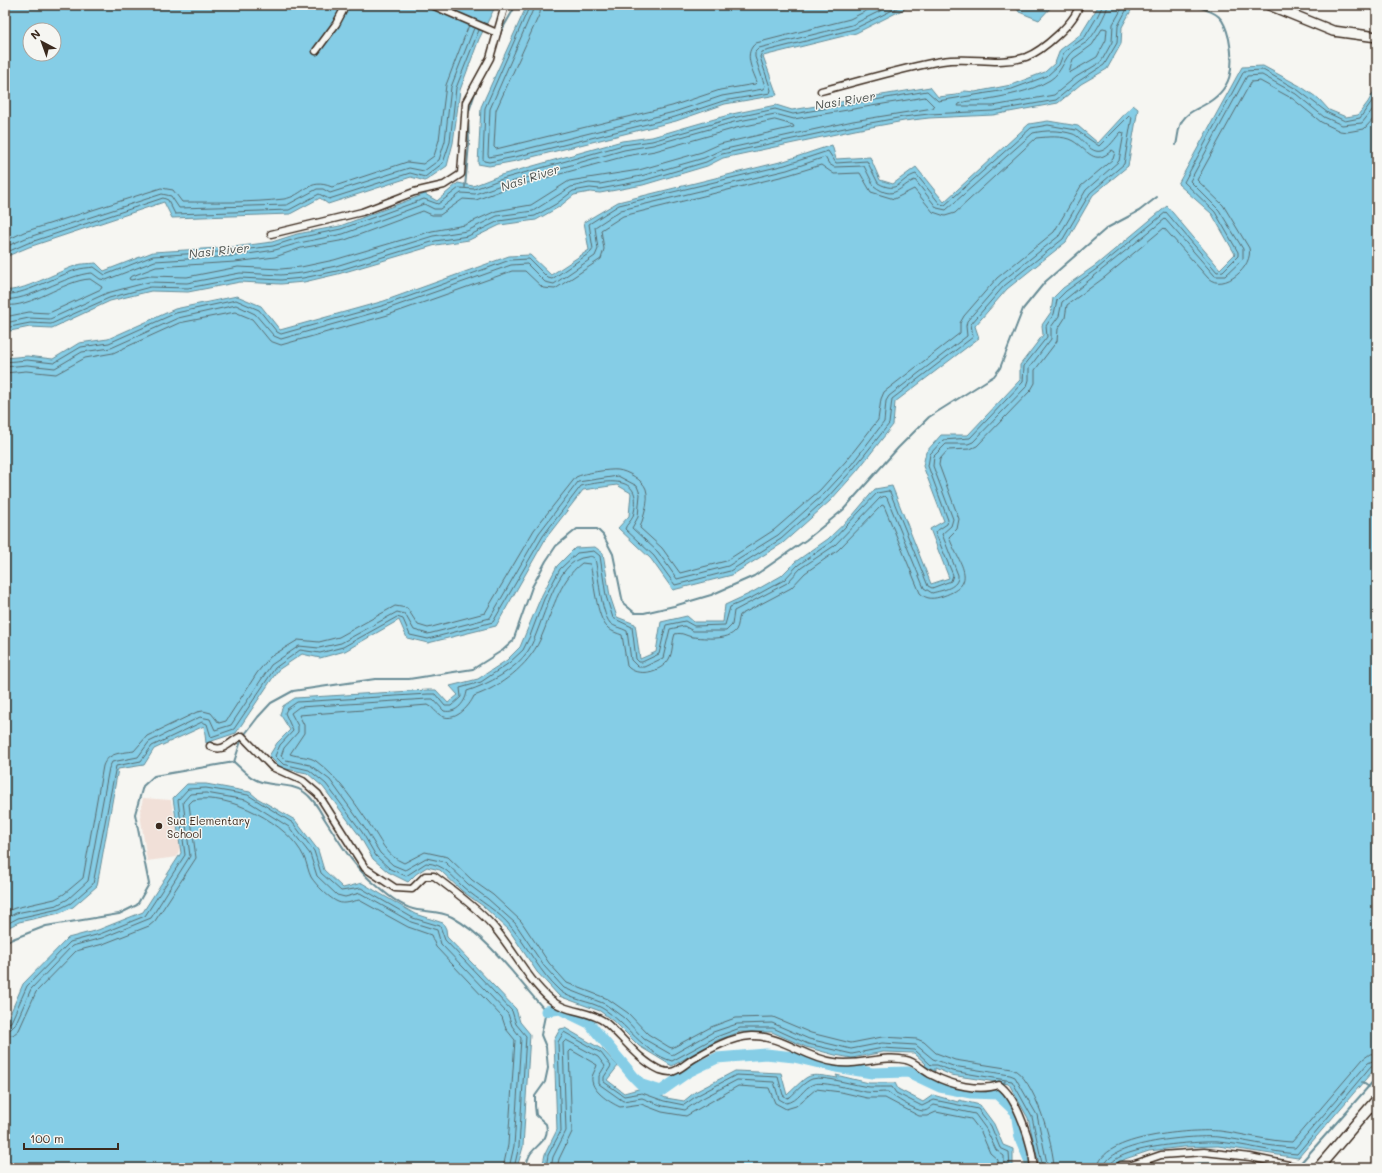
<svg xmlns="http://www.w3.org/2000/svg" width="1382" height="1173" font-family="Mali,sans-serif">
	<rect width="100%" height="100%" fill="#f6f6f2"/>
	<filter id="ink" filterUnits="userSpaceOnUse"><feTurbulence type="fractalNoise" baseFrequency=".025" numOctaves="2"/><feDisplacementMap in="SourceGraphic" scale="8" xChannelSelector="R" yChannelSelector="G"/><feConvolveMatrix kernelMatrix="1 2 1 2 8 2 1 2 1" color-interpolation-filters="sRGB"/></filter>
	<g filter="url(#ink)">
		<!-- built -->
		<path fill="#f1e0d8" d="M143,798L171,800L180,847L177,857L147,861L140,813Z"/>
		<!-- water -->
		<g fill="#85cde6" stroke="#678c96" fill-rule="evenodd">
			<path d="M5,5H496L479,39L460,90L453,143L447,166L425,181L411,177L328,204L320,198L290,214L172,218L164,202L29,247L5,257ZM30,30H54V54H30Z"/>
			<path d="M527,5H912L856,33L763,56L777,95L725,104L676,121L516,161L489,166L478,164L481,107Z"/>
			<path d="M1015,5H1053L1039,20L1019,12Z"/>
			<path d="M1099,5H1134L1122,27L1121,44L1107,69L1081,84L1058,103L993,115L929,118L904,121L855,130L723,158L707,166L643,185L600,193L590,192L574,195L559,207L536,220L500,225L469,240L436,245L338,274L304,282L281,284L240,282L188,292L151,291L110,301L52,328L30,327L5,332V290C20,293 59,271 75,266C81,263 89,264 96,263L104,271L153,252L234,247L272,242L297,234L340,226L425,194L437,201L458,183L473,186L501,175L622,141L652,137L732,114L776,105L792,110L930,87L938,97L956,95L965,91L975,92L1011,85L1045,72L1055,63L1060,50L1081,34Z"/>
			<path d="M1263,66L1300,86L1319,99L1329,110L1346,117L1358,115L1368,102L1377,86V1066L1298,1158L1218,1146L1183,1147L1149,1151L1125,1159L1111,1168H1040L1028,1118L1009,1084L951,1075L935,1068V1071L924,1066L926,1064L914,1053L883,1052L852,1058L835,1055L806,1047L772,1032H740L718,1040L672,1066L639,1046L617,1024L600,1011L559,996L537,972L509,930L483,906L462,891L440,870L427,867L416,874L408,882L388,872L373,859L359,835L323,787L307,773L281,768L269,756L277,743L290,730L280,714L283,706L295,698L428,690H436L448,703L458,695L450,686L478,679L507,660L520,647L541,597L557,566L575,548L595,547L603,553L610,596L617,617L635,624L640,659L656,652L661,622L687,616L694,622H723L725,605L751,593L781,576L795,562L828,539L853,515L875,489L892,486L931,584L949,578L930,529L944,521L923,466L926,452L941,435H968L1020,380V365L1043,335L1042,325L1051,312L1053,298L1063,288L1096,265L1167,206L1220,269L1235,254L1212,214L1178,184L1242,67Z"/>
			<path d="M1133,105L1138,109L1128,166L1093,195L1066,242L1007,289L975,326L979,338L895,402L893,425L857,471L830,501L783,543L732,575L673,590L651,559L618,528L629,516L631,493L617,485L583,490L546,538L496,626L428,643L407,638L399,620L345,651L320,658L302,654L278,670L236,733L206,743L204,726L154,749L144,765L118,769L97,886L73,907L60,913L19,922L5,929V358L27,356L53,359L79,343L108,339L175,309L237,296L261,306L280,330L384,301L509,256L530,255L551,275L589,250L584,222L618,202L784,161L832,145L836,159L870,157L880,180L893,184L916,167L944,202L1029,124L1048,121L1078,126L1098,143Z"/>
			<path d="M187,784H206L250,792L257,798L295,820L318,850L324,870L343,888L362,883L415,914L443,923L446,929L447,937L516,1009L520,1022L530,1034L523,1147L517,1168H5V1021H7L23,984L68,938L98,930L143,912L181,853L173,798Z"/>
			<path d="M565,1028L603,1050L618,1066L607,1080L624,1093L642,1088L666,1098L684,1101L695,1092L735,1071L781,1073L787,1095C811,1073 805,1073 838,1078L836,1075L869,1083H895L898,1089L923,1102L933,1095L958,1102L959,1100L980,1105L994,1124L1003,1145L1013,1149V1168H542L545,1154L557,1130L554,1040L560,1029Z"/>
		</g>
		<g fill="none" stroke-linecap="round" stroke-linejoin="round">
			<!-- shore -->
			<g stroke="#596b6e" stroke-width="1">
				<path d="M530,5L485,108L483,159L484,161L489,162L515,157L675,117L723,101L770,93L771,90L760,57L762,52L854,29L903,5"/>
				<path d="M535,5L490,109L488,155L489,157L514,152L674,112L722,96L763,89L765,86L755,57V52L759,48L852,25L892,5"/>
				<path d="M541,5L540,13L496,110L494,147L496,149L672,106L720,90L755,84L757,82C752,69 743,53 756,43L850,19L878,5"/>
				<path d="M1108,5C1107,13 1093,37 1087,42C1083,45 1078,47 1074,50C1063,58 1063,72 1050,80C1030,92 1005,96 983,100C974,101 967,100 959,104L958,106H993L1054,95L1076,77L1101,62L1112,42L1113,24L1124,5"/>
				<path d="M1103,28L1107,29L1106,40L1097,57L1069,73L1073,59L1092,45Z"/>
				<path d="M775,120L793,125L794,127L720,144L702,152L639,170L569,181L531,205L496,211L465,225L432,231L334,260L301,267L281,269L238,267L187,277L150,276L131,280L129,279L130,277L156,267L235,262L275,257L301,248L345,240L423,211L432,215H440L463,199L476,200L505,189L626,156L655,151L736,128Z"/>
				<path d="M5,241L24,232L161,188L173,190L182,202C216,202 251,203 284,199C304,196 308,177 332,187L407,162L423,164L434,156L439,140L446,85L469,25"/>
				<path d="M5,247L26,238L162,194L171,196L179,208L287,205L317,189H323L330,193L409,168L424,171L439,160L445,141L451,87L474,28"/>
				<path d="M5,253L28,243L163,198L168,200L175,214L289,210L319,194L329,199L410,173L425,177L443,163L450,142L456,88L479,30"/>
				<path d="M5,294C20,297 59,275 76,270C81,268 88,268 94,267L105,275L153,256L234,251L273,246L298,238L341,229L424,199L438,204L459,188L474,189L502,179L623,145L652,141L733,118L775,109L793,114L927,91L938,101L1012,89L1047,76L1059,65L1064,52L1085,37L1097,17L1103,5"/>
				<path d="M5,299C25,303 67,274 92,273L100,279L106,280L155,261L235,256L275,250L299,243L343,234L424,204L434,209H440L461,193L475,194L504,184L624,150L653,145L734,122L775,114L794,119L925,97L934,106L933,108L853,121L721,150L704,158L641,176L600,184L589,183L571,187L533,211L497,216L467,231L433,236L336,266L302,273L281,275L240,273L187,283L149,282L107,293L50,319L29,318L5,323"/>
				<path d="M5,305C30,309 64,280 90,279L102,287L101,289L49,313L29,312L5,317"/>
				<path d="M5,328L30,323L51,324L109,298L150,287L188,288L240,278L281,280L303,278L337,271L435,241L468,236L499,221L535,216L556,204L573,191L590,188L600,189L642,181L706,162L722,154L854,126L903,117L929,114L993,111L1056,100L1079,81L1104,65L1117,43L1118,26L1129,5"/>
				<path d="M5,362L27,360L54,363L81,347L109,343L176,313L236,300L259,310L277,332L281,334L385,305L510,260L529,259L548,278L552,279L591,252L593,249L589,224L619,205L785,165L828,151L836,163L867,161L878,183C899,195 899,179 916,174L940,204L945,205L1031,128L1048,125L1076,130L1099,146L1129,116L1132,117L1124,164L1090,193L1063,239L1004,286L971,324L973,337L892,399L889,424L854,468L827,498L781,539L730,571L675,585L654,556L625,529C626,524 632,521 633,516C645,474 609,480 581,486L543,536L493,622L428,639L410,635L403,619L397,617L343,647L320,653L300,650L275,668L234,729L211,737L207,724L202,722L152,746L141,761L116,766L93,884L71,903L59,909L18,918L5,925"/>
				<path d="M5,367L27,365L55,368L82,352L111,348L178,318L236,305L255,314L274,336L281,339L387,309L511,265L527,264L545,282L554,284L595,256L598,249L595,227L621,210L787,170L825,157L829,164L834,167L864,166L874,186C895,202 899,186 915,180L937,208L946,210L1033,133C1046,130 1060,130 1073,134C1082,137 1090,154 1101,151C1109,149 1116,137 1121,132L1124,133L1119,161L1086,190L1059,236L1001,282L967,321L966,326L967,336L889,396L886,401L884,422L851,465L824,494L778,535L728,566L677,579L658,552L632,528L638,517L640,494L637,486L618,476L578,482L539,533L490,618L428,634L414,630L405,614L397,612L341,643L319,648L299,646L271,665L231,725L215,730L210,719L200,717L149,742L138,757L112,762L109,768L88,881L68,899L57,905L16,913L5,919"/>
				<path d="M5,373L26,371L56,374L85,358L113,353L179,323L235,312L252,319L270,341L281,345L388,315L512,271H525L543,288L555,289L601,259L604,249L601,230L623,216L788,175L821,165L834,174L860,173L871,192L894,199L914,189L933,212L945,216L955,213L1036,138C1046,137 1063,135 1073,141C1088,150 1094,167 1112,150L1115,152L1113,159L1081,186L1054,232L997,278L964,316L960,323V333L884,392L881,399L878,420L846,461L820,490L774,530L726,561L680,573L662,548L640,528C643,517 650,501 646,489C643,480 627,471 618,470C609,469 584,473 576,477L534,530L485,613L428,628L418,625L407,608L395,606L339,637L319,642L298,640L270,657L257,673L226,721L219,723L211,713L203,711L197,712L147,736L134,751C122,753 108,752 103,766L83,878L64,894L55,899L15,908L5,912"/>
				<path d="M5,1025L11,1022L27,986L70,942L100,934L145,916L185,855L178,800L188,789L206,788L248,795L293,823L314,851L321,873L341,891L361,888L413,918L440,926L445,940L512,1011L516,1024L526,1036L519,1146L514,1168"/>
				<path d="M5,1030L11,1029L15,1025L31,989L72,946L102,938L151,918L190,856L183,802L190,794L206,793L246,800L289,827L310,854L317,876L337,895L345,897L360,893L411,922L437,930L441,944L508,1014L512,1026L521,1038L514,1146L509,1168"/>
				<path d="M5,1036L13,1035L19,1030L36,992L76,951L103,944L149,926L155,921L196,858L189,804L193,800C229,792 289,824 304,857C307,863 308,871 311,877C316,885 330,899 338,902C345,905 353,901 359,900L408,927L431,935L436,947L502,1017L506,1029L515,1040L508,1145L503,1168"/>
				<path d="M546,1168L548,1155L561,1131L558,1042L564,1032L601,1053L611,1066L604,1077V1082L624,1096L642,1093L664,1101L684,1105L698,1095L736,1075L778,1077L783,1095L787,1098L790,1097C797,1091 804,1082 812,1079C824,1075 856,1086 870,1087C877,1087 884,1087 892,1087L896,1093L922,1106L934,1100L978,1109L991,1126L1000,1148L1009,1152L1010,1168"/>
				<path d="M551,1168L553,1157L566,1131L563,1043L566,1040L598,1057L605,1066L599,1076V1084L623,1101L642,1098L663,1106L685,1110L701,1099L737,1080L774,1082L779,1099L786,1103C799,1102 803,1087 814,1084C822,1081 856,1090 866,1092C874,1093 881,1092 888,1092C893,1097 916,1111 923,1111C928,1111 930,1107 934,1105L975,1114L986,1129L996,1150L1004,1156V1168"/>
				<path d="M557,1168L559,1159L572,1132L569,1052L571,1050L597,1065C596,1069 593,1073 592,1077C590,1090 609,1102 620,1107L641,1104L662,1112L686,1116L738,1086L769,1088L775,1103L786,1109L796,1106L816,1089L841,1092L867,1098H885L919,1116H927L936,1112L971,1119L981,1132L990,1153L998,1160V1168"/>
				<path d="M1043,1168L1032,1117L1012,1081L952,1071L937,1065H931L915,1050L883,1048L852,1054L808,1044L773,1028H740L716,1037L672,1061C643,1053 627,1023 602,1008C590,1001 571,1000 560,991C540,973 529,949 512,928C499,911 479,901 463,887C452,876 444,864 426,863L406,876L390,869L376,856L362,832L326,784L309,770L283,764L275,756L280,745L293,731L285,713L287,709L297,702L428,694H435L445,706H451L461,697L460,688L481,682L509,663L523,650L530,636L544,599L560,569L577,553L594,551L600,556L606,596L613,618L632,627L636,659L639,662H642L659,654L666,625L685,621L694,626L725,625L730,607L753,597L784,580L798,565L831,542L877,493L888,491L890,492L928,586L932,588L951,581L953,575L935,532L947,524L948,520L928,466L930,454L943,440L970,438L1023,382L1024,366L1047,337L1046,326L1054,314L1057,300L1066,291L1098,268L1166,212L1217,272L1223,271L1238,256V252L1215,212L1184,182L1244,71L1263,70L1298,90L1328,113L1345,121L1360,118L1377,94"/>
				<path d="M1048,1168L1037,1115L1015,1077L1010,1075L953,1066L933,1059L916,1045L882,1043L851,1049L809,1039L772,1023L737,1024L713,1032L672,1055L644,1039L624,1018L605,1004L564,988L544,966L515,923L488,899L468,884L445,862L426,858L405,870L393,865L380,853L366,830L330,780L310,765L286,760L281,756L284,748L298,732V726L291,713L299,707L428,699H433L444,711C457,714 466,701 467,691C489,684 515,670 528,651C543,628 554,559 587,557C591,556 592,556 595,559C599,575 600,610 610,623C614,627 622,628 627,631L631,660L638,667H644L663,658L670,629L684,626L693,631H726L732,625L734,611L787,583L801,568L834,546L880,498L885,496L887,498L924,588L932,593C943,590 959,588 958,575L942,534L951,526L953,519L933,466L934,456L946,444H968L973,442L1027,386L1029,380V368L1051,339V327L1059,316L1062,302L1165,219L1215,276H1225L1243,259V249L1219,210L1190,181L1247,76L1262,75L1296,94L1324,117L1342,125L1362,123L1377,104"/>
				<path d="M1054,1168C1054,1146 1034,1076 1012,1069L955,1060L936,1053L924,1042L917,1039L882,1037L851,1043L811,1033L773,1017L735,1018L711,1027L672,1048L669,1047L648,1034L628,1013L608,999L567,983L549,963L521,921L493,895L472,880L448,857L425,852L404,863C385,855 381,840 370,825C354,802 339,778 316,761C309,756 298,757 290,754L304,733V725L299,715L428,705C433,707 435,712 440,715C454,724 469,707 474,696C500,687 528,666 540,640C552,614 558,581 582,563L590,564C594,579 596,618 608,628C612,632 617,633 622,635L627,666C637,678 662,672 669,659C673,652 672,642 675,634C683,632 685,636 693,637C705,638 728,641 736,630C739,625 738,620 740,615L791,588L805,573L838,550L882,505L884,506L920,593C927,600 934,599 943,596C981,583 958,563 949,537L957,529L959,519L939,465L940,459L948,450L970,449L977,446L1031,390L1035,383V370L1057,341L1058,329L1065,318L1067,305L1105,277L1164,228L1208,278C1224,293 1254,266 1249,248L1223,205L1197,180L1251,82L1260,81L1293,99L1321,122L1340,131L1347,132L1364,129L1377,115"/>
				<path d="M1098,1168C1099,1135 1195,1129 1220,1131C1244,1134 1268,1141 1292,1142L1363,1059L1370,1054L1377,1053"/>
				<path d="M1104,1168C1106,1141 1198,1135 1219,1137C1244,1140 1269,1147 1295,1148L1368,1063L1377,1059"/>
				<path d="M1109,1168C1112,1146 1200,1141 1218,1142C1244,1144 1270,1152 1297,1154L1371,1066L1377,1064"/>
			</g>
			<!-- stream -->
			<g stroke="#678c96" stroke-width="2">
				<path d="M1130,8L1139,5"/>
				<path d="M499,35L516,5"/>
				<path d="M1176,145C1178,138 1178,127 1182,121C1188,112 1195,110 1204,105C1232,90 1235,68 1229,39C1223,13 1216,13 1192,5"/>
				<path d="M465,187L469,144L468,114L476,90"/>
				<path d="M234,762C244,771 252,781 266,783C279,786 292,784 304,792C313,798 319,809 324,818C339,841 354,868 376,885C386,894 404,908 417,910C430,912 441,911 452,917C491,939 517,980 546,1011L541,1035L546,1047L548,1068L545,1082L535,1096V1106L536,1115L546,1124C550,1139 539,1143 531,1153C528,1157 527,1163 525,1168"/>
				<path d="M5,942L46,926L119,914L137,905L149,884L135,814L143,786L154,776L234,762L242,738L258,717L271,703L293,691L375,679H409L473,669L503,650L513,641L532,587L546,561L556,546L577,529H597L603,535L613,554L623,603L635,613H644L674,606L711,595L754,576L806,540L843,510L898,448L929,417L994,376L1000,368L1023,309L1045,282L1107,228L1139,211L1157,197"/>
				<path d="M1362,1082L1369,1087"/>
				<path d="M997,1094L1005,1081"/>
				<path d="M1298,1166L1377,1077"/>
			</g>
			<!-- river -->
			<g stroke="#85cde6" stroke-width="11">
				<path d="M546,1011L560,1009L589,1023L634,1077L642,1085L661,1091L688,1072L717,1058L766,1054L794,1057L836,1067L872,1073L908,1072L940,1087L971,1093L997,1094L1016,1112L1020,1138L1030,1162V1168"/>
				<path d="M1199,1168H1216"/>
			</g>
			<defs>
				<g id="street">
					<path d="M432,5L497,33"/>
					<path d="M316,51L336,24L346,5"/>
					<path d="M821,91C861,81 901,68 942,61C970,56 999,66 1026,57C1042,51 1076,22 1079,5"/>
					<path d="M271,234L362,212L414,192L444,185L461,174L466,102L490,58L505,5"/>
					<path d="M210,746C224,754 231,740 242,736L272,767L303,781L318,794L365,868L395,888L412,889L425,876H434C453,890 477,908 493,926C513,949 527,979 550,999C565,1013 589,1010 605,1022C623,1037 638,1060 660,1070C663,1071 668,1072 670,1072C678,1072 686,1063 693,1059C710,1049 731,1037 751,1036C781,1035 805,1058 834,1062C858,1067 883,1054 906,1060C916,1062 923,1071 932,1075C951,1085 979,1092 999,1085C1018,1098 1032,1145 1034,1168"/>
					<path d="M1118,1168L1121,1165H1132L1161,1155L1204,1152L1250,1157L1303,1168"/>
				</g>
				<g id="secondary">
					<path d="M1269,5L1333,31L1377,37"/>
					<path d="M1318,1168L1377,1099"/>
				</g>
			</defs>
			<!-- street casing -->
			<use href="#street" stroke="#3b2a1e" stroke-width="9"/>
			<!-- secondary casing -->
			<use href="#secondary" stroke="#3b2a1e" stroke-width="12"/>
			<!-- street -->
			<use href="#street" stroke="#f6f6f2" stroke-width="6"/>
			<!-- secondary -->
			<use href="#secondary" stroke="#f6f6f2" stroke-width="9"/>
		</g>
	</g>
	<!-- markers -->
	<circle fill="#3b2a1e" stroke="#f6f6f2" stroke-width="1.5" cx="159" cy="826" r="4"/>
	<g text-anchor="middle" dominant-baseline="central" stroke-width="3" stroke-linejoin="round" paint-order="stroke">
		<!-- poi labels -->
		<g font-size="11" fill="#3b2a1e" stroke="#f6f6f2" text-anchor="start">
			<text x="167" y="820">Sua Elementary<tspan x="167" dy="13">School</tspan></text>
		</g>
		<!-- water labels -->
		<g font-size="12" font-style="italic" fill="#4e5350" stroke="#f6f6f2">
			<text transform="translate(845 100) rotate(-9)">Nasi River</text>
			<text transform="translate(530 177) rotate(-18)">Nasi River</text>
			<text transform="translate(219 250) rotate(-6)">Nasi River</text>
		</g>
	</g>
	<!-- margin -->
	<rect width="1382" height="1173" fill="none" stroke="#f6f6f2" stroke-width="20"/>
	<rect x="10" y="10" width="1362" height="1153" fill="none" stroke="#3b2a1e" stroke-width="1.5" filter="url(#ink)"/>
	<!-- north arrow -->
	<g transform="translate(42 42) rotate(319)"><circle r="19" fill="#f6f6f2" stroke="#aba49d"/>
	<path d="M0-3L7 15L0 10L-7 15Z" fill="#3b2a1e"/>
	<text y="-6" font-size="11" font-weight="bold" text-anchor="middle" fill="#3b2a1e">N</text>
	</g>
	<!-- scale -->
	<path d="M24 1143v6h94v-6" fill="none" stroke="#3b2a1e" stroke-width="2"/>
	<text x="30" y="1143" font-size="12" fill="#3b2a1e" stroke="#f6f6f2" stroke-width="3" paint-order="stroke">100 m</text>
</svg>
